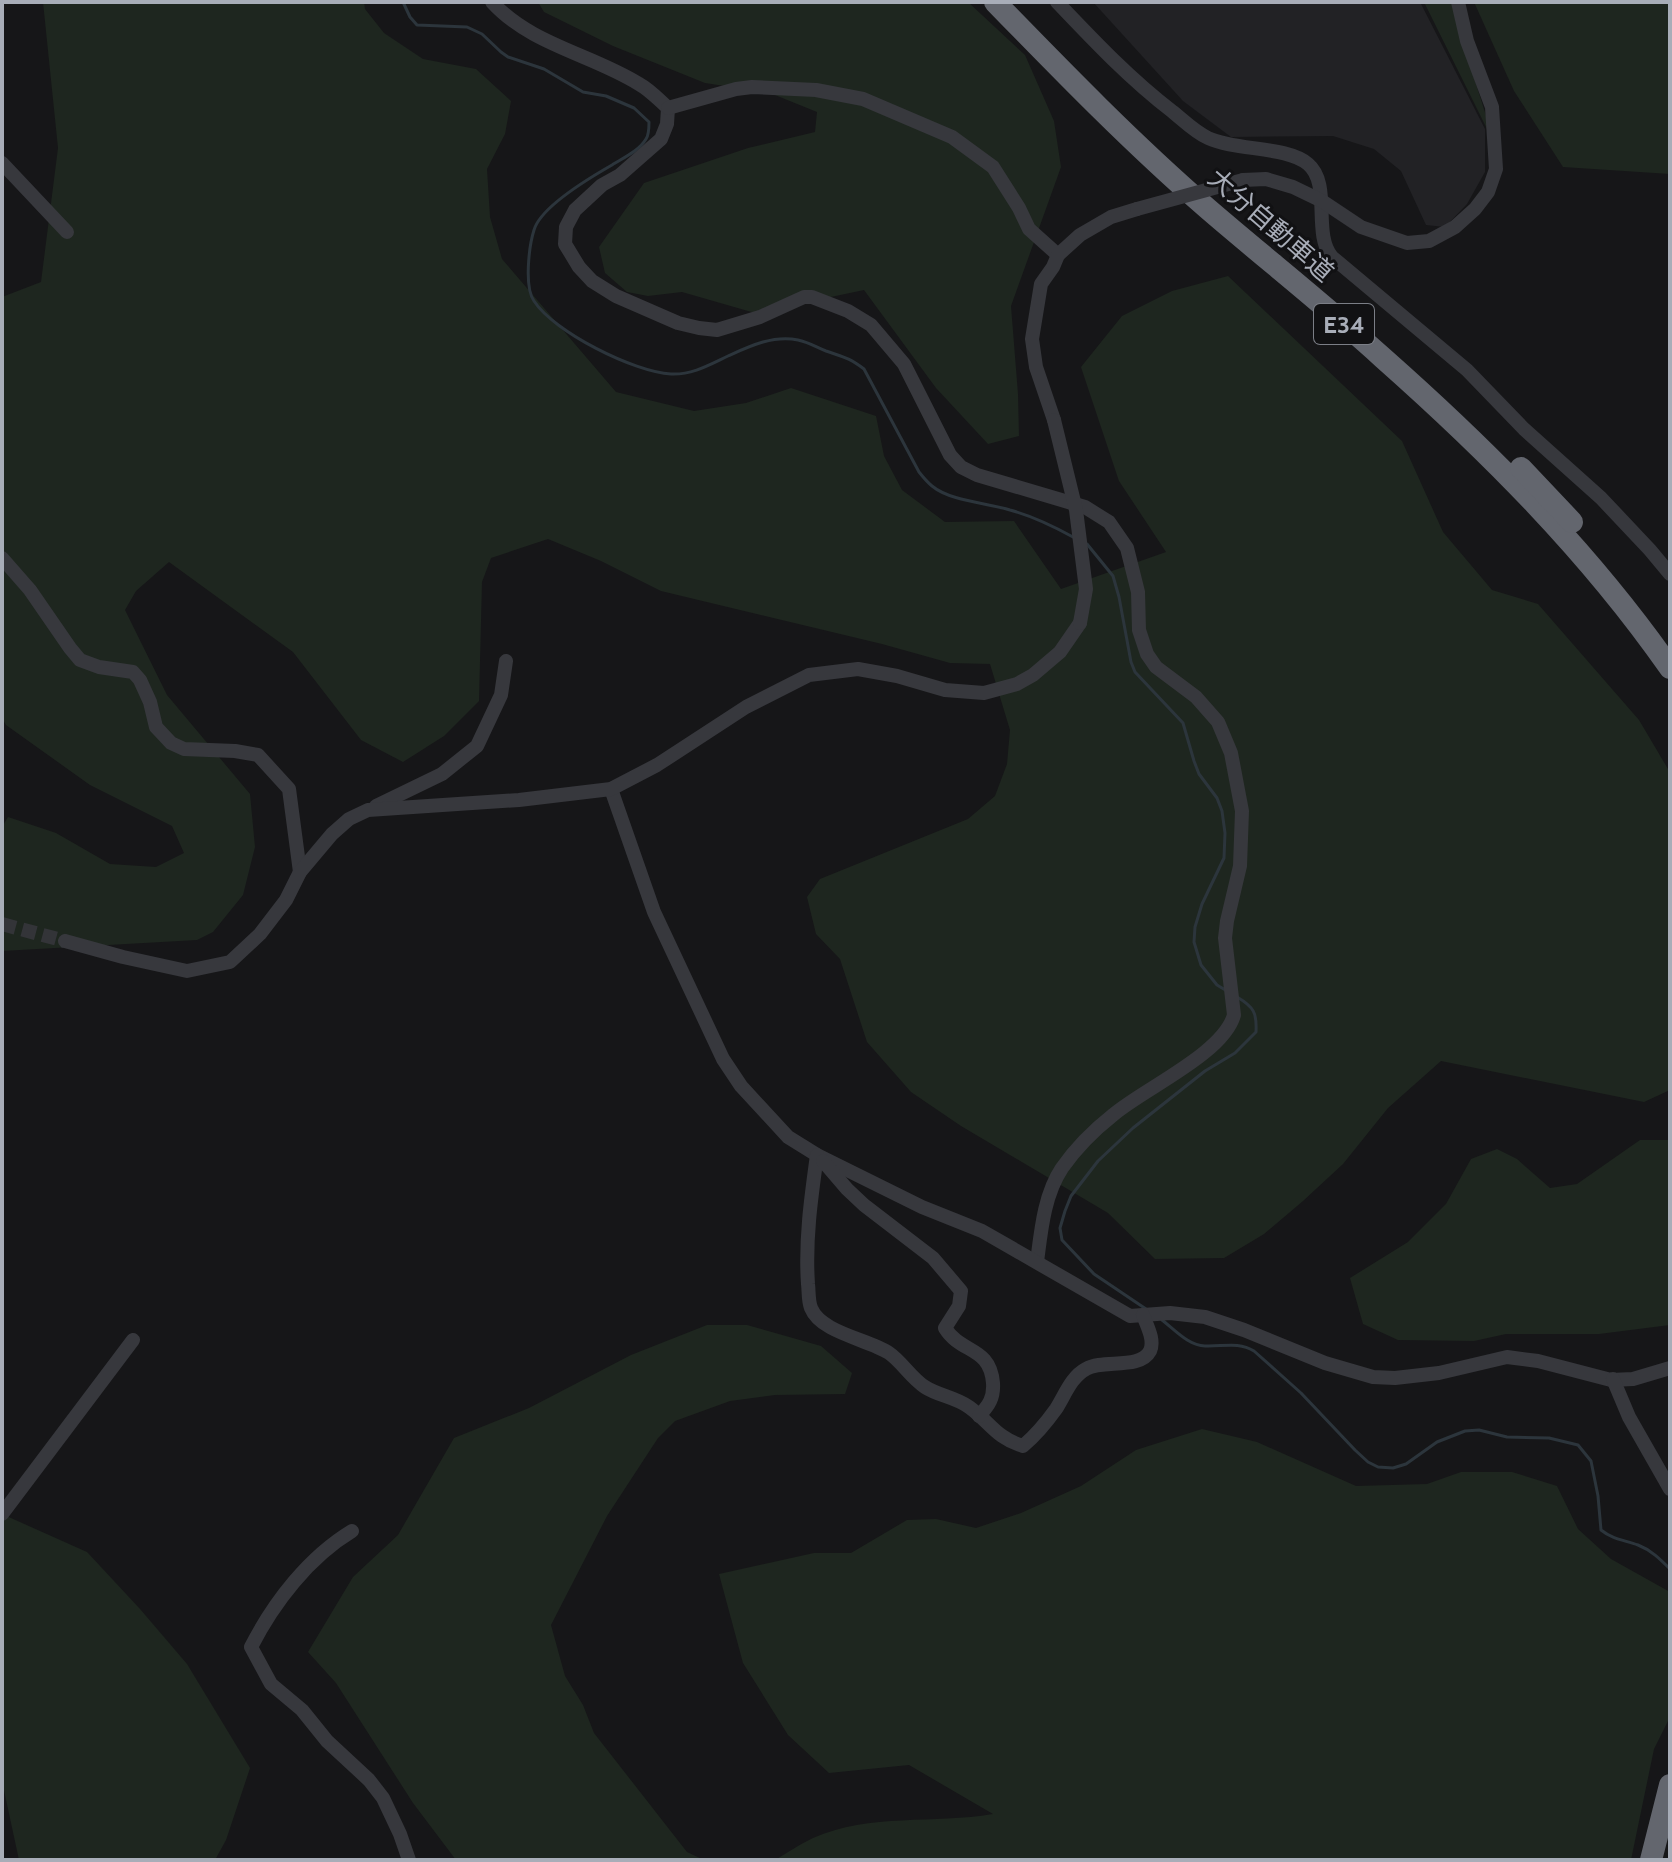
<svg xmlns="http://www.w3.org/2000/svg" width="1672" height="1862" font-family="Cabin,'Noto Sans JP',sans-serif">
	<rect width="100%" height="100%" fill="#161618"/>
	<!-- built -->
	<path fill="#222225" d="M1093,2H1420L1485,129V172L1467,204L1445,227L1426,225L1401,171L1374,149L1333,136L1231,137L1183,101Z"/>
	<!-- green -->
	<g fill="#1e261f">
		<path d="M43,2H364L365,9L384,33L423,59L476,69L511,101L505,134L487,169L490,217L502,259L616,392L694,411L746,403L791,388L876,416L884,456L902,490L945,522L1014,521L1061,589L1166,552L1119,481L1081,367L1122,316L1172,291L1228,276L1402,441L1443,532L1492,590L1538,604L1639,720L1668,769L1670,773V1090L1644,1102L1441,1061L1388,1108L1343,1164L1303,1201L1264,1234L1224,1258L1155,1259L1108,1213L961,1126L911,1092L867,1042L840,959L816,934L807,897L820,879L968,819L995,796L1007,764L1010,730L990,664L950,663L882,644L661,591L601,561L548,539L491,558L482,582L479,701L444,736L403,762L361,740L293,652L169,562L136,591L125,610L167,695L250,794L255,847L243,895L213,932L197,940L2,951V827L8,817L56,833L110,864L156,867L184,853L172,826L90,785L6,725L2,718V297L41,282L58,148Z"/>
		<path d="M538,2H968L1025,55L1054,121L1061,167L1011,306L1018,394L1019,436L988,444L936,388L864,290L755,313L682,292L648,296L627,292L605,273L599,247L644,183L748,148L815,132L817,112L770,93L705,83L613,46L544,12Z"/>
		<path d="M1424,2H1454L1464,46L1489,125L1487,129Z"/>
		<path d="M1474,2H1670V174L1563,167L1514,91Z"/>
		<path d="M1640,1140H1670V1325L1599,1334H1506L1474,1341L1398,1340L1363,1324L1350,1278L1408,1242L1446,1204L1471,1159L1497,1149L1517,1159L1550,1188L1577,1184Z"/>
		<path d="M707,1325H747L821,1346L852,1373L845,1394L775,1395L730,1401L675,1421L658,1438L607,1516L551,1625L565,1676L583,1705L594,1733L687,1852L704,1860H456L413,1803L336,1683L308,1652L353,1577L398,1535L454,1438L529,1408L631,1355Z"/>
		<path d="M1202,1429L1257,1442L1356,1486L1427,1484L1461,1472H1512L1557,1486L1578,1529L1611,1559L1670,1592V1717L1654,1749L1631,1860H775C787,1853 800,1844 813,1838C870,1813 934,1824 993,1814L909,1765L829,1773L788,1735L743,1663L719,1574L814,1553H851L907,1520L936,1519L976,1528L1021,1513L1081,1486L1136,1450Z"/>
		<path d="M2,1514L87,1552L140,1609L187,1664L250,1768L226,1840L215,1860H19L2,1781Z"/>
	</g>
	<g fill="none" stroke-linecap="round" stroke-linejoin="round">
		<!-- stream -->
		<g stroke="#2c353c" stroke-width="3">
			<path d="M403,2L410,17L417,25L467,27L482,34L501,52L508,57L544,69L583,92L606,96L634,108L649,122C649,127 649,135 646,139C639,151 623,158 612,165C591,177 541,206 534,230C529,246 524,287 534,301C554,332 634,372 671,374C692,375 709,365 728,356C750,346 773,335 798,340C808,342 816,347 826,351C843,357 848,357 864,369L919,472C923,477 927,482 932,486C950,501 987,503 1010,510C1032,516 1053,526 1073,537"/>
			<path d="M1087,544L1113,576L1119,597L1131,662L1135,672L1183,723L1194,761L1199,774L1217,798L1222,811L1225,833L1224,858L1202,904L1195,927L1194,942L1201,965L1217,985L1227,991"/>
			<path d="M1146,1309L1094,1274L1062,1240L1060,1228L1065,1211L1071,1196L1098,1161L1133,1128L1205,1071L1235,1053L1256,1032C1257,1013 1254,1007 1237,997"/>
			<path d="M1162,1320C1175,1330 1189,1346 1205,1346C1222,1347 1238,1341 1254,1351L1301,1393L1355,1450L1368,1462L1378,1467L1393,1468L1406,1464L1437,1442L1465,1431L1479,1430L1507,1437L1549,1438L1578,1445L1591,1461L1598,1496L1601,1530C1612,1539 1624,1540 1638,1545C1651,1550 1660,1559 1670,1569"/>
		</g>
		<!-- minor-tunnel -->
		<path stroke="#333438" stroke-width="14" stroke-dasharray="14 7" stroke-linecap="butt" d="M2,924L65,941"/>
		<!-- minor -->
		<g stroke="#37383d" stroke-width="14">
			<path d="M492,2C531,45 591,54 639,84C650,90 658,99 668,108L667,124L661,139L620,175L602,185L575,210L566,227L565,244L579,267L592,281L616,296L678,323L699,328L717,330L760,317L804,297H812L848,311L871,325L904,364L950,455L961,467L977,475L1085,507L1109,522L1127,548L1138,592L1139,630L1147,654L1156,667L1196,697L1218,722L1231,753L1242,811L1240,866L1227,921L1225,938L1234,1015C1223,1054 1143,1089 1113,1115C1094,1130 1076,1148 1062,1168C1044,1195 1041,1231 1037,1262"/>
			<path d="M1057,2C1094,41 1130,79 1173,112C1184,121 1195,132 1208,138C1236,151 1287,146 1308,164C1332,184 1312,234 1332,257L1467,370L1524,429L1601,498L1650,550L1670,574"/>
			<path d="M668,108L736,89L752,87L816,90L863,99L952,137L993,167L1019,208L1029,229L1058,255"/>
			<path d="M2,163L67,232"/>
			<path d="M1243,180L1266,179L1293,187L1322,201L1361,227L1407,243L1429,241L1455,227L1475,209L1488,192L1496,169L1492,107L1467,41L1458,2"/>
			<path d="M1054,420L1036,367L1032,339L1041,284L1053,267L1058,255L1080,235L1111,217L1137,209"/>
			<path d="M2,558L30,590L70,648L80,660L99,667L133,672L140,680L150,702L156,727L171,743L184,749L235,751L258,755L289,789L300,872"/>
			<path d="M611,789L654,912L723,1059L741,1086L788,1137L817,1155L922,1207L982,1231L1130,1316L1170,1313L1205,1317L1244,1330L1325,1363L1373,1377L1395,1378L1439,1373L1507,1357L1538,1361L1611,1380L1633,1379L1670,1368"/>
			<path d="M376,806L442,774L477,746L501,695L506,661"/>
			<path d="M65,941L123,957L187,971L230,962L260,934L286,900L300,872L332,834L349,819L368,810L519,800L611,789L657,765L746,707L809,675L858,669L897,676L945,690L984,693L1017,684L1033,675L1060,652L1080,623"/>
			<path d="M817,1155C811,1198 805,1241 808,1284C809,1292 808,1300 811,1308C821,1333 868,1339 889,1353C902,1362 911,1378 925,1387C939,1396 955,1397 969,1407C990,1422 996,1438 1023,1446C1036,1435 1046,1423 1056,1409C1065,1395 1071,1377 1086,1369C1103,1359 1140,1370 1150,1351C1155,1340 1147,1326 1143,1315"/>
			<path d="M823,1161L847,1189L864,1205L933,1258L961,1291L959,1306L945,1328C961,1354 990,1346 993,1383C994,1398 989,1405 979,1416"/>
			<path d="M1613,1379L1629,1417L1670,1489"/>
			<path d="M2,1514L133,1340"/>
			<path d="M352,1531C309,1557 274,1602 251,1647L271,1684L302,1710L327,1741L369,1780L383,1798L400,1834L409,1860"/>
		</g>
		<!-- highway -->
		<g stroke="#63666e" stroke-width="22">
			<path d="M995,2C1064,73 1133,144 1208,209C1266,259 1326,306 1383,358C1488,451 1589,552 1670,668"/>
			<path d="M1521,468L1572,522"/>
			<path d="M1651,1860L1670,1785"/>
		</g>
		<!-- minor-bridge -->
		<g stroke="#37383d" stroke-width="14">
			<path d="M1137,209L1243,180"/>
			<path d="M1054,420L1076,510L1086,589L1080,623"/>
		</g>
	</g>
	<g text-anchor="middle" dominant-baseline="central" stroke-width="6" stroke-linejoin="round" paint-order="stroke">
		<!-- shield labels -->
		<rect fill="#111113" stroke="#7b7e86" stroke-width="2" x="1314" y="304" width="60" height="40" rx="6"/>
		<g font-size="24" font-weight="bold" fill="#a8adb8">
			<text x="1344" y="324">E34</text>
		</g>
		<!-- street labels -->
		<g font-size="26" fill="#a8adb8" stroke="#111113">
			<text transform="translate(1271 225) rotate(41)">大分自動車道</text>
		</g>
	</g>
	<!-- border -->
	<rect width="1672" height="1862" fill="none" stroke="#a8adb8" stroke-width="8"/>
</svg>
